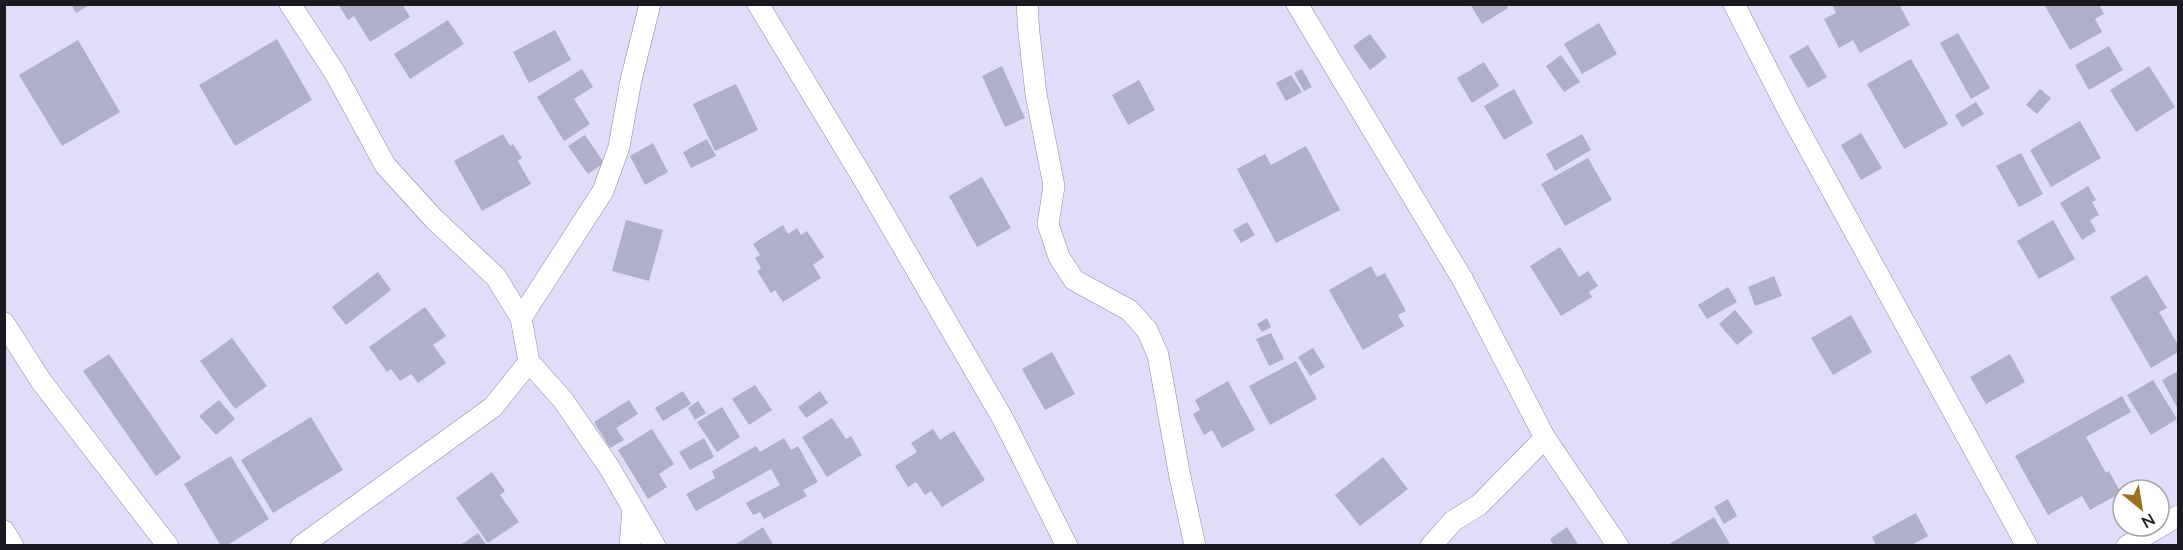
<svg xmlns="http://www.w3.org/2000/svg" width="2183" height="550" font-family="Lato,sans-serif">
	<rect width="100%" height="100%" fill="#dfddfa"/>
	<!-- building -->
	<g fill="#b0afca">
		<path d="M71,4H91L76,13Z"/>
		<path d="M338,4H402L410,17L370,42L354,16L348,20Z"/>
		<path d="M1470,4H1506L1508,8L1482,24Z"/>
		<path d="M1832,4H1899L1910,25L1860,53L1853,40L1839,48L1824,19L1836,13Z"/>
		<path d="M2044,4H2099L2104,14L2095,19L2102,32L2070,50Z"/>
		<path d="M448,20L464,44L410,79L394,54Z"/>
		<path d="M1599,23L1617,54L1582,74L1564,44Z"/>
		<path d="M555,30L571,60L529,83L513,52Z"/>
		<path d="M1958,33L1990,88L1971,99L1940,43Z"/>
		<path d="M1370,34L1387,57L1370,70L1353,46Z"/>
		<path d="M277,39L312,100L235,146L199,85Z"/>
		<path d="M78,40L120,112L62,146L19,75Z"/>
		<path d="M1808,45L1827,77L1808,88L1789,56Z"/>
		<path d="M2109,46L2123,70L2089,90L2075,65Z"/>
		<path d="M1561,55L1580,82L1564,92L1546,66Z"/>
		<path d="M1911,59L1948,124L1904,149L1867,84Z"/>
		<path d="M1484,62L1499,86L1472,103L1457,78Z"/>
		<path d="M1002,66L1025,118L1005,127L982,76Z"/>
		<path d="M2149,66L2175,107L2136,132L2110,90Z"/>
		<path d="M582,69L593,87L574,99L590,124L564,141L537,97Z"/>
		<path d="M1302,69L1312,87L1304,91L1294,73Z"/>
		<path d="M1291,75L1302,92L1286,101L1276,83Z"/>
		<path d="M1139,80L1155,110L1128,125L1112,95Z"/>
		<path d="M736,84L758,130L715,151L693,104Z"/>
		<path d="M1514,89L1533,123L1504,140L1484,106Z"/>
		<path d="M2040,89L2051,98L2037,114L2026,105Z"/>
		<path d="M1976,102L1984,114L1962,127L1955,115Z"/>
		<path d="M2080,121L2101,158L2051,187L2030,150Z"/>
		<path d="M1861,133L1882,168L1861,180L1841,145Z"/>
		<path d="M503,134L510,146L513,144L522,158L518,161L531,184L482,211L454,161Z"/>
		<path d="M1582,134L1591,150L1555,171L1546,154Z"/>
		<path d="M585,135L604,163L588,174L568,146Z"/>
		<path d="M707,139L716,156L691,168L683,152Z"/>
		<path d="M653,143L668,172L645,185L630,156Z"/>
		<path d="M1306,146L1340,210L1276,243L1237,169L1265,154L1271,165Z"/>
		<path d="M2021,153L2043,194L2019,207L1996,166Z"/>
		<path d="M1588,158L1612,200L1565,226L1541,184Z"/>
		<path d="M982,177L1011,228L977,247L949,196Z"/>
		<path d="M2088,186L2096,200L2092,202L2099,215L2090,220L2096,231L2082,240L2060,203Z"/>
		<path d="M626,220L663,230L649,281L612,271Z"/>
		<path d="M2053,220L2075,259L2039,279L2017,241Z"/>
		<path d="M1247,222L1255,235L1241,243L1233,230Z"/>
		<path d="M783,225L788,234L797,228L801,235L807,231L824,257L813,265L821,278L783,302L775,290L771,293L757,271L761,268L755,258L760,255L753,244Z"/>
		<path d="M1560,247L1579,277L1588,271L1598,286L1589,292L1592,297L1561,316L1530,266Z"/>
		<path d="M1371,266L1377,277L1385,273L1406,311L1398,315L1404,326L1363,350L1329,290Z"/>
		<path d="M378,272L391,290L346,325L332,307Z"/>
		<path d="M2147,275L2167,308L2159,312L2178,345V352L2151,368L2110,297Z"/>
		<path d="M1774,276L1782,296L1755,306L1748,287Z"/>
		<path d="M1728,287L1737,302L1707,319L1698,305Z"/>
		<path d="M425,307L446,336L433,345L446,363L418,383L411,374L400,381L391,369L387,372L369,347Z"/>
		<path d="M1735,310L1753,332L1737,345L1719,324Z"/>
		<path d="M1851,315L1872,352L1833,375L1811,338Z"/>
		<path d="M1267,318L1271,327L1262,332L1257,324Z"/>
		<path d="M1271,333L1284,359L1269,366L1256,339Z"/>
		<path d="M232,338L267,386L235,409L200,361Z"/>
		<path d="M1313,348L1325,367L1310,376L1298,357Z"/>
		<path d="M1052,352L1075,394L1045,410L1022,369Z"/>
		<path d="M109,354L181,458L156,476L83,371Z"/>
		<path d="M2010,354L2025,382L1986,404L1970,377Z"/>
		<path d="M1296,361L1317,399L1270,425L1249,386Z"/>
		<path d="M2178,371V409L2162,380Z"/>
		<path d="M2153,380L2177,419L2151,435L2127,395Z"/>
		<path d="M1228,381L1255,430L1222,448L1212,430L1204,435L1193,414L1200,410L1195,400Z"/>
		<path d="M755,385L772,410L749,425L732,399Z"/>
		<path d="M683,391L691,404L663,421L655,408Z"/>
		<path d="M820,391L828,403L806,418L798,407Z"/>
		<path d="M2122,396L2131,412L2086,437L2106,473L2109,471L2121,493L2090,510L2082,496L2048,515L2015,456Z"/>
		<path d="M219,400L235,419L216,435L199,416Z"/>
		<path d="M629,400L638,414L616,428L624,440L610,448L594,422Z"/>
		<path d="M698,401L706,413L695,420L688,408Z"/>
		<path d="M722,407L740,437L717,452L697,422Z"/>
		<path d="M311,417L343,470L273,513L241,460Z"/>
		<path d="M832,418L846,439L851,436L862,455L827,477L802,437Z"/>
		<path d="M652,429L674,464L659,474L667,487L648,499L618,450Z"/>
		<path d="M933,429L940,440L954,431L985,480L942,507L931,491L925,495L916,482L908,487L895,466L917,452L911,443Z"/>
		<path d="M704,438L714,457L690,470L679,452Z"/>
		<path d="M784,438L791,450L798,446L818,482L803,490L807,496L764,519L760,512L753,515L746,503L780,485L771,469L696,511L686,494L715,478L712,471L756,446L760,452Z"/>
		<path d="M231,456L269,519L226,546H221L184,484Z"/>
		<path d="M1383,457L1408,489L1360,526L1335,495Z"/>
		<path d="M492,472L505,491L500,495L519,522L488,543L456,498Z"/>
		<path d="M1728,499L1737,516L1724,524L1714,507Z"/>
		<path d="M1916,513L1928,536L1910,546H1876L1872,537Z"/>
		<path d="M1714,517L1731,546H1666Z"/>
		<path d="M763,527L774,546H733Z"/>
		<path d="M1567,527L1579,546H1554L1550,539Z"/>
		<path d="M478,533L487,546H459Z"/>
	</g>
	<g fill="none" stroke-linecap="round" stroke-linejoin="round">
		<defs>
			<g id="street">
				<path d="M290,4L335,73L385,165L434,219L496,277L521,318L529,362L493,407L301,546"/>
				<path d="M758,4L866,183L1003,419L1067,546"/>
				<path d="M1027,4L1029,33L1036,94L1054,186L1048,224L1059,257L1074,280L1129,310L1147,330L1158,355L1179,472L1195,546"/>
				<path d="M1297,4L1463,280L1545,438L1618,546"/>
				<path d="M1734,4L1788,110L2027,546"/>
				<path d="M521,318L603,191L619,147L631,80L650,4"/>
				<path d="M4,323L41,381L168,546"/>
				<path d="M529,362L563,400L609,467L655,546"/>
				<path d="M4,531L13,546"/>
				<path d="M630,546L633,508"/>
				<path d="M1431,546L1453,521L1479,505L1545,438"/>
				<path d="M2127,546L2178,516"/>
			</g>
		</defs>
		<!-- street casing -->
		<use href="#street" stroke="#8b89a3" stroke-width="22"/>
		<!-- street -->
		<use href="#street" stroke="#fff" stroke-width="21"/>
	</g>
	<!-- border -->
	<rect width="2183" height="550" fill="none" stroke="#1a1a23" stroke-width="12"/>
	<!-- north arrow -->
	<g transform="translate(2141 508) rotate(150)"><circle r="28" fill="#ffffff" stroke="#a3a3a7" stroke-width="1.5"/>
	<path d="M0-4.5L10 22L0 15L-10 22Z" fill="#9c6f1f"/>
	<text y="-9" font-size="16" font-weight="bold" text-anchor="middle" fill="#1a1a23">N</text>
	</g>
</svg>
